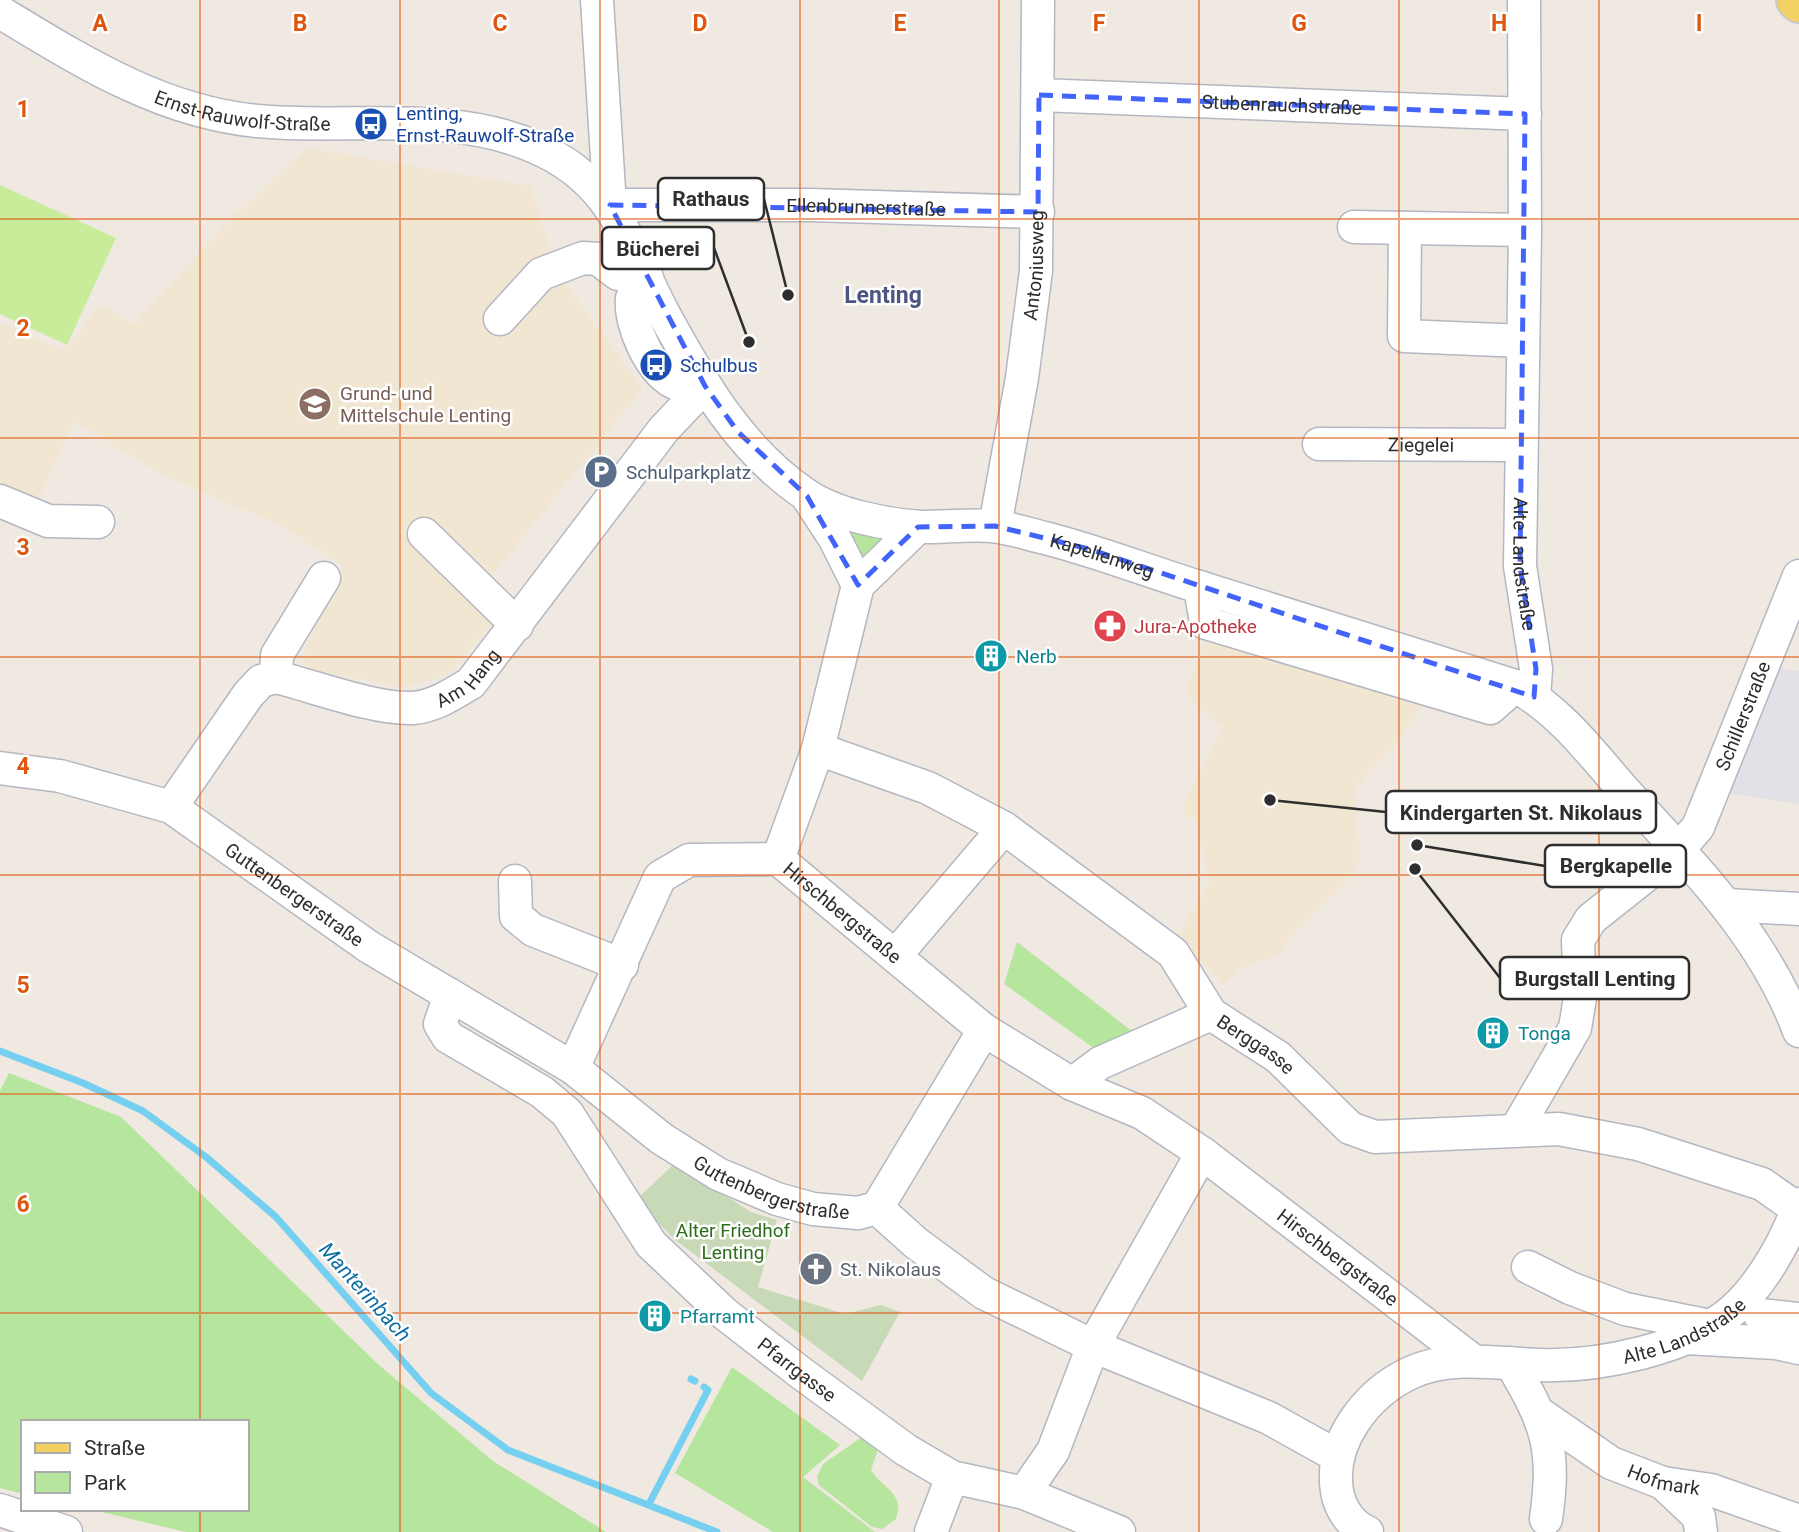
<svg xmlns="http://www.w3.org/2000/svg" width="1799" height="1532" font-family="Roboto,sans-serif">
	<rect width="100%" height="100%" fill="#efe9e1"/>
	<!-- industrial -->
	<path fill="#e3e1e8" d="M1770,666L1799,671V804L1727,793Z"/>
	<!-- education -->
	<g fill="#f0e6d1">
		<path d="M308,148L531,186L557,272L643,388L483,587L505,608L446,676L400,687L308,669L302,658L342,565L287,529L158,472L74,421L34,510L0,495V323L64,351L101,305L134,324L232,217Z"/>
		<path d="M1208,631L1428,700L1389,751L1354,789L1360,857L1347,882L1299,927L1276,956L1244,966L1224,985L1178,936L1209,883L1197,822L1180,810L1223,728L1185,695Z"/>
	</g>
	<!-- green -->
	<g fill="#b6e59e">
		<path d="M838,524L896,537L865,566Z"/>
		<path d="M1017,942L1133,1032L1095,1049L1004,984Z"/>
		<path d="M9,1073L121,1117L380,1366L493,1461L606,1532H186L89,1509H247V1422H23V1494L0,1488V1091Z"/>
		<path d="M732,1367L840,1445L803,1477L875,1532H773L675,1473Z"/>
		<path d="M865,1435L879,1446L871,1470C883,1490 905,1492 896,1519L882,1529L872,1527L819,1485L817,1477L823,1464Z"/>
	</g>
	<!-- cemetery -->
	<path fill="#c8d9b8" d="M675,1163L751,1212L777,1220L758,1287L845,1314L881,1305L900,1312L862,1381L674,1239L636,1200Z"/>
	<!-- pitch -->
	<path fill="#c9ec9a" d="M0,185L116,238L67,345L0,314Z"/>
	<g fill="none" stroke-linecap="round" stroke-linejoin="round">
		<!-- stream -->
		<g stroke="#75cff0" stroke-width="7">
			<path d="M0,1051L83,1083L143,1111L206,1157L276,1217L431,1393L508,1450L717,1532"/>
			<path d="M691,1379L695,1381"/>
			<path d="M649,1504L708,1390L704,1387"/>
		</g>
		<defs>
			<g id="minor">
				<path d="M597,0L610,205"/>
				<path id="s1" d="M1524,0L1525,230L1520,566L1536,669L1534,697"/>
				<path id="s2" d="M0,12C81,61 161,112 257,121C349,130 448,109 535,147C617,182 627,245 665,316C701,382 741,451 805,494C835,515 887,525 923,527C946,527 970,524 993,526C1010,528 1028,534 1045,538C1096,551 1145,570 1196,586C1302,619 1409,653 1515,686C1559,710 1590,751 1622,788C1690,863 1763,934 1799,1031"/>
				<path id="s3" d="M1039,95L1525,114"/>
				<path id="s4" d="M610,205H811L1038,212"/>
				<path d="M1354,227L1525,230"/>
				<path d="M1405,228L1404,336L1523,341"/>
				<path d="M647,278L632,298C629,324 651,374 677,384C685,387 697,385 705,386"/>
				<path d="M500,319L541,274L583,258L598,259L618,274L647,278"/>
				<path id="s5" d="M1319,444L1521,445"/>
				<path d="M0,501L48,521L98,522"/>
				<path id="s6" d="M995,526L1022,378L1036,271L1038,0"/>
				<path d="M424,534L517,625"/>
				<path d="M858,585L918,527"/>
				<path d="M1200,587L1206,623L1490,708L1515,686"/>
				<path d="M276,677L277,655L324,578"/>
				<path id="s7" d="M818,749L928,788L1004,828L1173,953L1211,1014L1278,1057L1350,1128L1375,1137L1559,1129L1638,1144L1762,1184L1799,1210"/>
				<path id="s8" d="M0,768L60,776L171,807L369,947L573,1068L662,1139L718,1174L777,1199L813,1209L858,1213L877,1208L916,1243L984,1293L1093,1346L1269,1418L1337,1456"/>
				<path id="s9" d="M171,807L248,695L261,681L276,677C313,686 376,710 413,708C435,706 453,694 471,683L664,429L705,386"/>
				<path id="s10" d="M778,859L984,1030L1072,1084L1142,1113L1202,1153L1472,1360"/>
				<path d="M778,859L818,749L858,585L835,539L807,496"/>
				<path d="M515,881L516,916L533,930L622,965"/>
				<path d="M1727,905L1799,909"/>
				<path d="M895,956L1004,828"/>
				<path id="s11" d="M450,995L440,1024L448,1037L542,1092L567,1113L651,1244L725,1314L801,1373L906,1450L952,1477L1024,1493L1119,1532"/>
				<path d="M573,1068L660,877L689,860L778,859"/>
				<path d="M1072,1084L1100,1063L1211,1014"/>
				<path id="s12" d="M1517,1128L1575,1028L1580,998L1578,940L1591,919L1678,850L1698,827L1799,576"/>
				<path d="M877,1208L984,1030"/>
				<path d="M1528,1267L1570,1288L1625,1309L1710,1326"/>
				<path d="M1760,1315L1799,1319"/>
				<path d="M1686,1338L1776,1343L1799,1348"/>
				<path d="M1511,1363C1547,1424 1556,1448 1546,1519"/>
				<path id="s13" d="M1540,1414L1611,1463L1663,1483L1711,1490L1799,1521"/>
				<path d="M1663,1483L1699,1517L1701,1532"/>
				<path d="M1024,1493L1053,1451L1093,1346L1202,1153"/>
				<path d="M0,1510L66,1532"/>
				<path d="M931,1532L952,1477"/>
				<path id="s14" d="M1367,1532C1351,1525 1340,1509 1337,1491C1329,1442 1366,1394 1410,1373C1452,1354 1496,1364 1541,1365C1597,1367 1688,1349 1732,1311C1761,1286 1787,1240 1799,1204"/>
			</g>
			<path id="major" d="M1796,0L1799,3"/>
		</defs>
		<!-- minor casing -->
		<use href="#minor" stroke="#b4b7c1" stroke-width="35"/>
		<!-- major casing -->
		<use href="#major" stroke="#c9c9c9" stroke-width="42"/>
		<!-- minor -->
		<use href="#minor" stroke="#fff" stroke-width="32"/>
		<!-- major -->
		<use href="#major" stroke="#f2d163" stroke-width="38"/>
	</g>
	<!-- marked area -->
	<path fill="none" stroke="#4264fb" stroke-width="5" stroke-dasharray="14 9" stroke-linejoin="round" d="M1039,95L1525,114L1520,566L1536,669L1534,697L1089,549L995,526L918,527L858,585L807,496L738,432L705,386L610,205L1038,212Z"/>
	<!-- grid -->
	<path fill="none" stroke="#df570e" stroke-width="2" stroke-opacity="0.55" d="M200,0V1422M400,0V1532M600,0V1532M800,0V1532M999,0V1532M1199,0V1532M1399,0V1532M1599,0V1532M0,219H1799M0,438H1799M0,657H1799M0,875H1799M0,1094H1799M0,1313H1799M200,1509V1532"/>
	<!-- icons -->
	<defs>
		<symbol id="bus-disc" viewBox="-11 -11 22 22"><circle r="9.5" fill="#1a4fb4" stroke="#fff"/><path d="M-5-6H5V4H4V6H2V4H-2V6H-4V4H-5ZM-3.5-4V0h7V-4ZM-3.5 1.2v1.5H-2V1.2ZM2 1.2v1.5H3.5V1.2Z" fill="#fff"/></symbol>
		<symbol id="school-disc" viewBox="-11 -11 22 22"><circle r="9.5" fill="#8d6e63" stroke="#fff"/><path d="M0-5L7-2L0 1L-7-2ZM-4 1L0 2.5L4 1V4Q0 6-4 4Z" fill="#fff"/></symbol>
		<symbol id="parking-disc" viewBox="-11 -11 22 22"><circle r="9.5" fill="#5c6f8a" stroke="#fff"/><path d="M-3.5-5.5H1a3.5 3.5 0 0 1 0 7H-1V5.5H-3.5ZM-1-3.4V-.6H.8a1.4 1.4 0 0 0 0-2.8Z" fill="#fff"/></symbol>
		<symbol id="pharmacy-disc" viewBox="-11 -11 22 22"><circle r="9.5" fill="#e0444e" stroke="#fff"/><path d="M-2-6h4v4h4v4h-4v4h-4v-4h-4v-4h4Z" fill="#fff"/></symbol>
		<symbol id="building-disc" viewBox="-11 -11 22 22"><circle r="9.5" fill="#0f9aa8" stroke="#fff"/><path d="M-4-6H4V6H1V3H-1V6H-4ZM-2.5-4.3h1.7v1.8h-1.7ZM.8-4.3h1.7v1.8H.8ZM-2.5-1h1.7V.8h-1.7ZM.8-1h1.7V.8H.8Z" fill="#fff"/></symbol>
		<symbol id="church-disc" viewBox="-11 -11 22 22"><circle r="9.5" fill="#6b7280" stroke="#fff"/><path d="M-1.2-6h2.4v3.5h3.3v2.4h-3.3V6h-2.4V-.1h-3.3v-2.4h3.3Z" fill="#fff"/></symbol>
	</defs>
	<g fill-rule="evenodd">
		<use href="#bus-disc" x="352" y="105" width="38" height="38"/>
		<use href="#bus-disc" x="637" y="346" width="38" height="38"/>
		<use href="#school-disc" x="296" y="385" width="38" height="38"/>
		<use href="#parking-disc" x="582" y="453" width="38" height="38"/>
		<use href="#pharmacy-disc" x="1091" y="607" width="38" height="38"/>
		<use href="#building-disc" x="972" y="637" width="38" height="38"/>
		<use href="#building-disc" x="1474" y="1014" width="38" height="38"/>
		<use href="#church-disc" x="797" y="1250" width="38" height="38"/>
		<use href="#building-disc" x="636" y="1297" width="38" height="38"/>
	</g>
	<g text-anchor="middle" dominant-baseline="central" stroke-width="5" stroke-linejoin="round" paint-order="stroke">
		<!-- street labels -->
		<g font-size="19" fill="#2e2e2e" stroke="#fff">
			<text stroke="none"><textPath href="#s3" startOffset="243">Stubenrauchstraße</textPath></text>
			<text stroke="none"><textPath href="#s2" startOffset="266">Ernst-Rauwolf-Straße</textPath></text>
			<text stroke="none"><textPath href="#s4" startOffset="256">Ellenbrunnerstraße</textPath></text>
			<text stroke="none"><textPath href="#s6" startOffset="264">Antoniusweg</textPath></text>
			<text stroke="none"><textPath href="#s5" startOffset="102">Ziegelei</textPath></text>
			<text stroke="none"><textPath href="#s2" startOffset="1318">Kapellenweg</textPath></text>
			<text stroke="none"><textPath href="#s1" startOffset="564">Alte Landstraße</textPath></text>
			<text stroke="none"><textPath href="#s9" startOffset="376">Am Hang</textPath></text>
			<text stroke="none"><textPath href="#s12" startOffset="490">Schillerstraße</textPath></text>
			<text stroke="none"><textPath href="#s8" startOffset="327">Guttenbergerstraße</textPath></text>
			<text stroke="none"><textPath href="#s10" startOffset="84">Hirschbergstraße</textPath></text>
			<text stroke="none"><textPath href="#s7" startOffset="539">Berggasse</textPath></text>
			<text stroke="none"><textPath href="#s8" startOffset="891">Guttenbergerstraße</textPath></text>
			<text stroke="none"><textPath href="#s10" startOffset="690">Hirschbergstraße</textPath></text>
			<text stroke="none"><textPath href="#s14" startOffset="483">Alte Landstraße</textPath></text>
			<text stroke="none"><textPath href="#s11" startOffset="536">Pfarrgasse</textPath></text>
			<text stroke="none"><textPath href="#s13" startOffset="142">Hofmark</textPath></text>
		</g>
		<!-- transit labels -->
		<g font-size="19" fill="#164399" stroke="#fff" text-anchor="start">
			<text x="396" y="113">Lenting,<tspan x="396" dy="22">Ernst-Rauwolf-Straße</tspan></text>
			<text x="680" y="365">Schulbus</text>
		</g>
		<!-- education labels -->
		<g font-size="19" fill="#785e54" stroke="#fff" text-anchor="start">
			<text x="340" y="393">Grund- und<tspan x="340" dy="22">Mittelschule Lenting</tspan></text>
		</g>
		<!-- service labels -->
		<g font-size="19" fill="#4e5e75" stroke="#fff" text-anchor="start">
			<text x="626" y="472">Schulparkplatz</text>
		</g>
		<!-- health labels -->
		<g font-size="19" fill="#be3a42" stroke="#fff" text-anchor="start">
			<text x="1134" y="626">Jura-Apotheke</text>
		</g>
		<!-- culture labels -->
		<g font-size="19" fill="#0d838f" stroke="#fff" text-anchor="start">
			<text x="1016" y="656">Nerb</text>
			<text x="1518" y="1033">Tonga</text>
			<text x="680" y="1316">Pfarramt</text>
		</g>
		<!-- park labels -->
		<g font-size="19" fill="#2c6e1b" stroke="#fff">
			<text x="733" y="1230">Alter Friedhof<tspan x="733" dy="22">Lenting</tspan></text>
		</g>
		<!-- worship labels -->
		<g font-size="19" fill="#5b616d" stroke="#fff" text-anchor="start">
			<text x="840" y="1269">St. Nikolaus</text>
		</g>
		<!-- water labels -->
		<g font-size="21" font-style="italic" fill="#0d6fa3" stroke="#fff">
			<text transform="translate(365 1292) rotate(48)">Manterinbach</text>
		</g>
		<!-- quarter labels -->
		<g font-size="23" font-weight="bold" fill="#4d5680" stroke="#fff">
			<text x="883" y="295">Lenting</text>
		</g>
	</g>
	<g font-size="23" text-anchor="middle" font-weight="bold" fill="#df570e" stroke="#fff" stroke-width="5" stroke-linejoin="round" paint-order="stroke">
		<text x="100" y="31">A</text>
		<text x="300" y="31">B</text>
		<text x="500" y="31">C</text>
		<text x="700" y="31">D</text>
		<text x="900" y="31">E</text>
		<text x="1099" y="31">F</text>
		<text x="1299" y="31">G</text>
		<text x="1499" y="31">H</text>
		<text x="1699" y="31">I</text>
		<text x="23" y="117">1</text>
		<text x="23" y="336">2</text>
		<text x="23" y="555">3</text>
		<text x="23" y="774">4</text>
		<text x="23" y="993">5</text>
		<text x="23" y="1212">6</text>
	</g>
	<!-- callouts -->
	<path fill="none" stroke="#2e2e2e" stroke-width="2.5" d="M788 295L764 199M749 342L714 248M1270 800L1386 812M1417 845L1545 866M1415 869L1500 978"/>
	<g fill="#2e2e2e" stroke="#fff" stroke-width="2.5">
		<circle cx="788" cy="295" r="7"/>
		<circle cx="749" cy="342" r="7"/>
		<circle cx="1270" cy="800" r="7"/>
		<circle cx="1417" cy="845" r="7"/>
		<circle cx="1415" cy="869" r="7"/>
	</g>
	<g fill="#fff" stroke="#2e2e2e" stroke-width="2.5">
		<rect x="658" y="178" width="106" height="42" rx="7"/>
		<rect x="602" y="227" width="112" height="42" rx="7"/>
		<rect x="1386" y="791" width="270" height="42" rx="7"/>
		<rect x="1545" y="845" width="141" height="42" rx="7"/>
		<rect x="1500" y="957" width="189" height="42" rx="7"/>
	</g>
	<g font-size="21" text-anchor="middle" font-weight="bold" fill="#2e2e2e">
		<text x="711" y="206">Rathaus</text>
		<text x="658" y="256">Bücherei</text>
		<text x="1521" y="820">Kindergarten St. Nikolaus</text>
		<text x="1616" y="873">Bergkapelle</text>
		<text x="1595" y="986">Burgstall Lenting</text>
	</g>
	<!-- legend -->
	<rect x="21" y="1420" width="228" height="91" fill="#ffffff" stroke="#ababab" stroke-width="2"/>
	<rect x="35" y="1443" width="35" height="10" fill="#f2d163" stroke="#ababab" stroke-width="2"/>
	<text x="84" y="1455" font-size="21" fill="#2e2e2e">Straße</text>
	<rect x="35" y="1472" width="35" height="21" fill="#b6e59e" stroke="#ababab" stroke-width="2"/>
	<text x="84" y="1490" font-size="21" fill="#2e2e2e">Park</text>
</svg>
